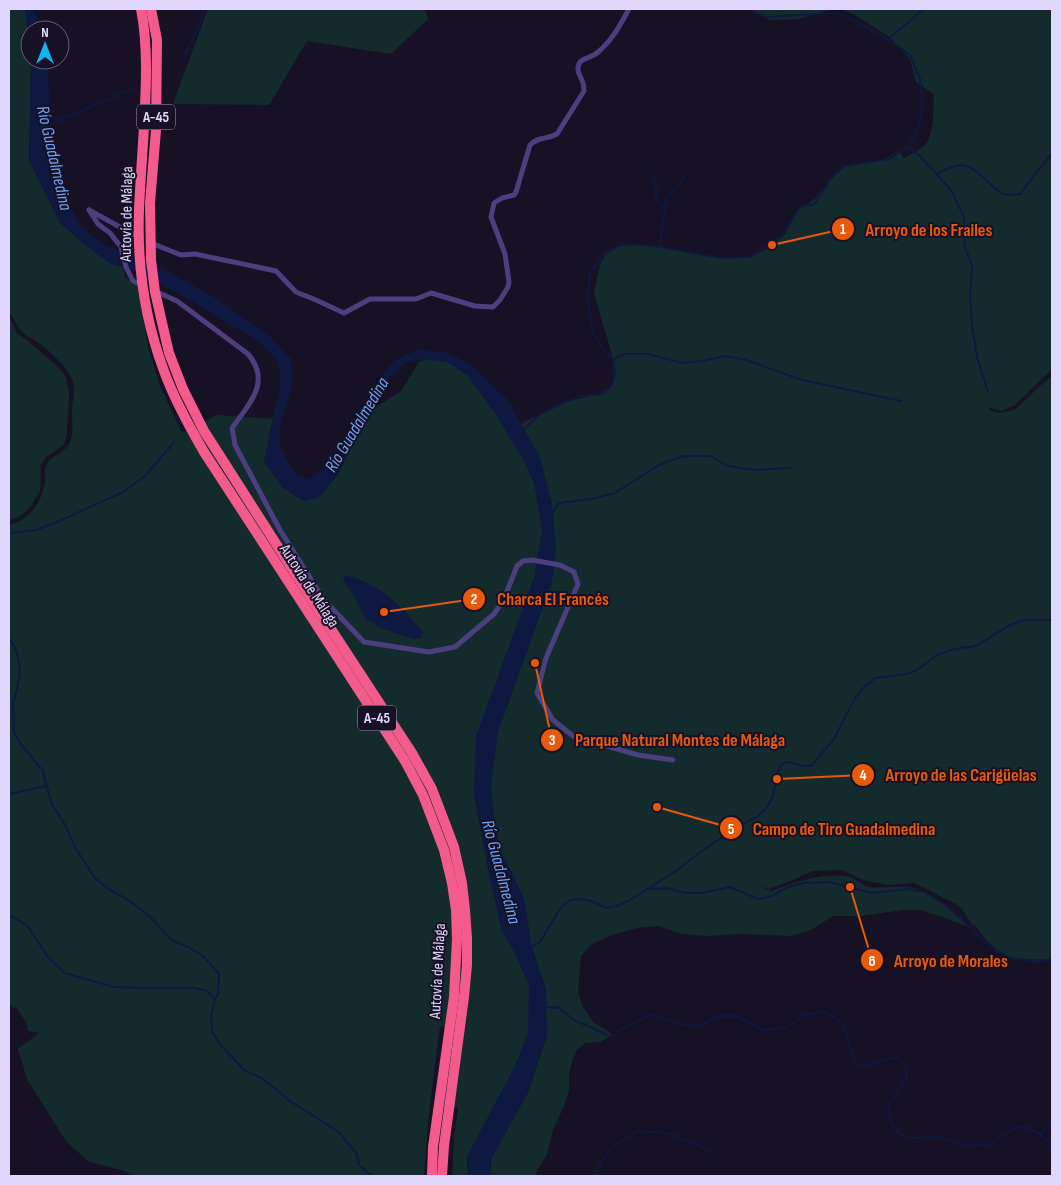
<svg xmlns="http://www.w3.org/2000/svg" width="1061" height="1185" font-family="'Sofia Sans Condensed',sans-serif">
	<rect width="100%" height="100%" fill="#171125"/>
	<!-- green -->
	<g fill="#142b2e">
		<path d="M9,9L26,10L31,60L29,160L60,223L84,244L111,264L123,267L126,278L138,285L148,347L160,386L182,433L217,415L276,419L285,478L316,481L343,456L372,410L401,391L419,362L438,355L454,363L489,390L516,426L568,401L599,394L611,386L614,373L612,355L594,293L598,273L604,253L622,245H649L714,257H750L782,235L799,209L815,199L834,176L844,167L883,160L899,151L904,158C912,154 922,149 927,142C935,130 933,108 934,94L916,82L910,59L890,37L853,14L841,9H1052V369L1015,405L1001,411L988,407L991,411L1000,413L1015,410L1041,385L1052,376V958L1038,962L1017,960L997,953L973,923V926L962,909L955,903L939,896L933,892L913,883L888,885L866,881L841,870H837L813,871L788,882L769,889L757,885L771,891C795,882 820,873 846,876C854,877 862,885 870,887C883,889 897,885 909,887C930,891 957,910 969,927L942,917L920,910H903L861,916H833L811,930L791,936L740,934L707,936L682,934L658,926L637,928L612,935L592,944L581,956L578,992L583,1007L594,1023L607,1030L612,1035L600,1042L585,1043L577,1050L572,1061L569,1074V1090L564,1106L553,1130L547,1154L536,1173L537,1176H490L491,1159L528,1092L531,1082L467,1156L468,1176H452L454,1137L458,1108L444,1106L454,1030L440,1026L429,1113L424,1176H134L122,1170L89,1162L66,1141L27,1079L18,1049L39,1033L28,1031L26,1022L16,1007L13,1008L9,1003V525C30,520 42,502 45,481C45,476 44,470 46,466C49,456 65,454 70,442C74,433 72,422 72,412C72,402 76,390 73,381C68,368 51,352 40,344C34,339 26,336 21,331C17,326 14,319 11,314L9,313Z"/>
		<path d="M208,9H425L428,19L391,54L307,41L269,105L173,104Z"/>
		<path d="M747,9H832L798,19L770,20Z"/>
		<path d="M9,317L17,333L28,341L58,367L66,377L69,394L67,432L64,445L46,457L41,465L40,491L31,506L24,513L17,518L9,520Z"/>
	</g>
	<!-- water -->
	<g fill="#0e1840">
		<path d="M25,9H34L40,30H30V48Z"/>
		<path d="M31,60H47L52,128L68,199L79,224L99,242L160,267L211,295L270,336L291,359L293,382L279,431L281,448L288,462L297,475L309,479L323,470L377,381L395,360L420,349L448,353L472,365L507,399L540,457L552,504L556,548L552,582L498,732L491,785L495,826L501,851L524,898L532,947L546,989L547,1036L528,1092L491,1159L490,1176H468L467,1156L515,1066L528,1032L529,985L513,950L502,931L488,870L474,795L476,736L534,578L542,529L534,483L521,455L514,445L495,413L467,375L447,362L424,359L404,363L388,379L372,403L339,473L320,497L304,501L283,488L264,462L269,436L279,391L280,371L275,357L259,342L187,298L129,268L111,264L84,244L60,223L29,160Z"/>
		<path d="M343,576C351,576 356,578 363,581C389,592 405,611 423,632L421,638L413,639L378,627L365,618L354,596L344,581Z"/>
	</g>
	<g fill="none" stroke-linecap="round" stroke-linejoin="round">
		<!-- stream -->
		<g stroke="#0e1840" stroke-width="2">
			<path d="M888,39L924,9"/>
			<path d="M183,58L196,33L205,9"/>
			<path d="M51,124L132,89"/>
			<path d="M908,147L920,156L951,190L964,217L965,247L972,266L970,297L972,324L977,357L988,392"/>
			<path d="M652,174L656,188V197L664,209"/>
			<path d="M937,174C962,160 969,163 988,182C993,187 998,192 1004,194C1009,196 1015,194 1020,194L1035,174L1052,154"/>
			<path d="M660,246L666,200L685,176"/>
			<path d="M613,359L625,354H648L683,363L702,361L726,356L746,360L802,380L901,401"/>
			<path d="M523,430L524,429L540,414L565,402L581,396L603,394L612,385L615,372L613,359L603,349L593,333L588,302L590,272L605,255L617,246L635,244L660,247L721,258L750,257L772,245L784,234L799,207L814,204L821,195L831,178L845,166L889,159L908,147L917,132L922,109L920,79L910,55L888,39L846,16L832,13L764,17L748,9"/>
			<path d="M551,514L559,503L591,499L615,493L659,465L683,456H710L728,466L755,470L792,468"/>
			<path d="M9,533L36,530L57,522L123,492L145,476L174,442"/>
			<path d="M9,637L17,652L20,670L17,689L13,703L14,732L20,743L43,771L51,803L64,823L76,849L95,878L110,890L130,901L149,916L173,941L188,947L202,955L219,974L218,994L215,999L211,1016L212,1032L220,1044L244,1070L263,1079L290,1101L339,1132L357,1154L359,1165L372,1176"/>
			<path d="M9,794L46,786"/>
			<path d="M646,889L667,888L685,893H701L730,887L758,899L772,896L786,888L803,883L830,882L871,893L908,889L924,892L946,905L981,937L999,952L1010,958L1028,960H1052"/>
			<path d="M9,915L27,925L48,957L65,973L114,987L148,988H194L207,991L215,999"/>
			<path d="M531,947L540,942L561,907L570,900L581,899L591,901L607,908L617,906L630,900L677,870L702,851L733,830L758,816L767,807L773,796L779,767L785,762C796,763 800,767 811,766L834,739L855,698L866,685L876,678L907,674L917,670L937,655L951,650L976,646L1010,625L1025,620H1052"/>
			<path d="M545,1007L559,1008L574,1020L608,1035"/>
			<path d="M617,1032L650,1015L686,1025L699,1026L718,1016H736L763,1030L787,1028L803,1016L823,1011L833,1016L844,1026L854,1061L862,1067C877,1065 883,1058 899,1058L906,1067V1079L889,1103L890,1122L900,1134L910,1138L941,1137L964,1146L990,1144L1015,1128L1027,1127L1040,1134L1052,1122"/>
			<path d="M1041,1135L1049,1143L1052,1156"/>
			<path d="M595,1176L602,1160L618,1143L638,1131L668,1133L698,1145L711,1154"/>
		</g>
		<!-- minor -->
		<g stroke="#4c3f80" stroke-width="5">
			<path d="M89,210L98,224L110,233L121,247L126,267L133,281L143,285"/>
			<path d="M89,210L138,237"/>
			<path d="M151,243L181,255L195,254L276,271L296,292L316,300L344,313L370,299H416L431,293L475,306L493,307L500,300L508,287L509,282L505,254L491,217L494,203L502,198L514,195L516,192L530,145C539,136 546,140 557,134L584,91C584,89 584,86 583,83C582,79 578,74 578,69C578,57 590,59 597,53C612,41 620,25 629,9"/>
			<path d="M155,291L177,301L248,354C272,382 249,404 232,428L235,445L280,530L324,600L364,642L429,652L455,647L494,614L504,599L517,566L523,561L532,560L560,565L574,572L578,584L546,658L537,693L553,720L573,736L638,755L673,760"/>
		</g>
		<!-- motorway -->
		<g stroke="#f35b8c" stroke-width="10">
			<path d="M141,9C145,29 146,49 146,69C146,116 141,163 139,210C137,263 145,320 164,371C174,399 189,426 204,452L405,761L423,795L444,850L452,883L456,910L457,939L454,997L433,1147L432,1176"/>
			<path d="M151,9L157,40L156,130L150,203L151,260L155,292L169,353L183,389L204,431L312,600L412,753L432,789L454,847L462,883L465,910L467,938V965L464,997L444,1146L442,1176"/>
		</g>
	</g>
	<g text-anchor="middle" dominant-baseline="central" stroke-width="4" stroke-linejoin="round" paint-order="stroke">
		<!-- shield labels -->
		<g fill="#171125" stroke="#a49cbc" stroke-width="1">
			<rect x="137" y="104.5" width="38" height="25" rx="4"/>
			<rect x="358" y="705.5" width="38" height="25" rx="4"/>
		</g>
		<g font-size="15" font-weight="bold" fill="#e1d7fc">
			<text x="156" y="117">A-45</text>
			<text x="377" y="718">A-45</text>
		</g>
		<!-- street labels -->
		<g font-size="16" fill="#e1d7fc" stroke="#171125">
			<text transform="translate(127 214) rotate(-89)">Autovía de Málaga</text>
			<text transform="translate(309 586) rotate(57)">Autovía de Málaga</text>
			<text transform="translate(438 971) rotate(-87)">Autovía de Málaga</text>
		</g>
		<!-- water labels -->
		<g font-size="18" font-style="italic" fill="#6da1f4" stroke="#171125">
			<text transform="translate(54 158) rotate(77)">Río Guadalmedina</text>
			<text transform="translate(357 425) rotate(-59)">Río Guadalmedina</text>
			<text transform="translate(501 872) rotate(75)">Río Guadalmedina</text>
		</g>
	</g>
	<!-- callouts -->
	<path fill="none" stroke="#e8590c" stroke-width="2" d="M772 245L843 229M384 612L474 599M535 663L552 740M777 779L863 775M657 807L731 828M850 887L872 960"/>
	<g fill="#e8590c" stroke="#171125" stroke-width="2">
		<circle cx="772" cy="245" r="5"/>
		<circle cx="384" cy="612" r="5"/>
		<circle cx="535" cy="663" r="5"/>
		<circle cx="777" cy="779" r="5"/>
		<circle cx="657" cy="807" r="5"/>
		<circle cx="850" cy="887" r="5"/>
		<circle cx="843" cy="229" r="12"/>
		<circle cx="474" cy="599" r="12"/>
		<circle cx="552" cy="740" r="12"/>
		<circle cx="863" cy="775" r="12"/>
		<circle cx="731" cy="828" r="12"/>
		<circle cx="872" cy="960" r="12"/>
	</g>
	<g font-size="15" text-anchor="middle" font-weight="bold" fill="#fff">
		<text x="843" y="234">1</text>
		<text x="474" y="604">2</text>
		<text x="552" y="745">3</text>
		<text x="863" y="780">4</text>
		<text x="731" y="834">5</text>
		<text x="872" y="966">6</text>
	</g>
	<g font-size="18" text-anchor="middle" font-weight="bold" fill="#e8590c" stroke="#171125" stroke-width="4" stroke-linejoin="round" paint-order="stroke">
		<text x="929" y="236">Arroyo de los Frailes</text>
		<text x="553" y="605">Charca El Francés</text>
		<text x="680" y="746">Parque Natural Montes de Málaga</text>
		<text x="961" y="781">Arroyo de las Carigüelas</text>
		<text x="844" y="835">Campo de Tiro Guadalmedina</text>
		<text x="951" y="967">Arroyo de Morales</text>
	</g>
	<!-- border -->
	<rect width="1061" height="1185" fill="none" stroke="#e1d7fc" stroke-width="20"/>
	<!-- north arrow -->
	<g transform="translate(45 45)"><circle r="24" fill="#171125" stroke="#68607b"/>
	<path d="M0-4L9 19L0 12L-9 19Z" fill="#12b5ee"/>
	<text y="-8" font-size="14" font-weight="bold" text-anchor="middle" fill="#e1d7fc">N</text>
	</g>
</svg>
